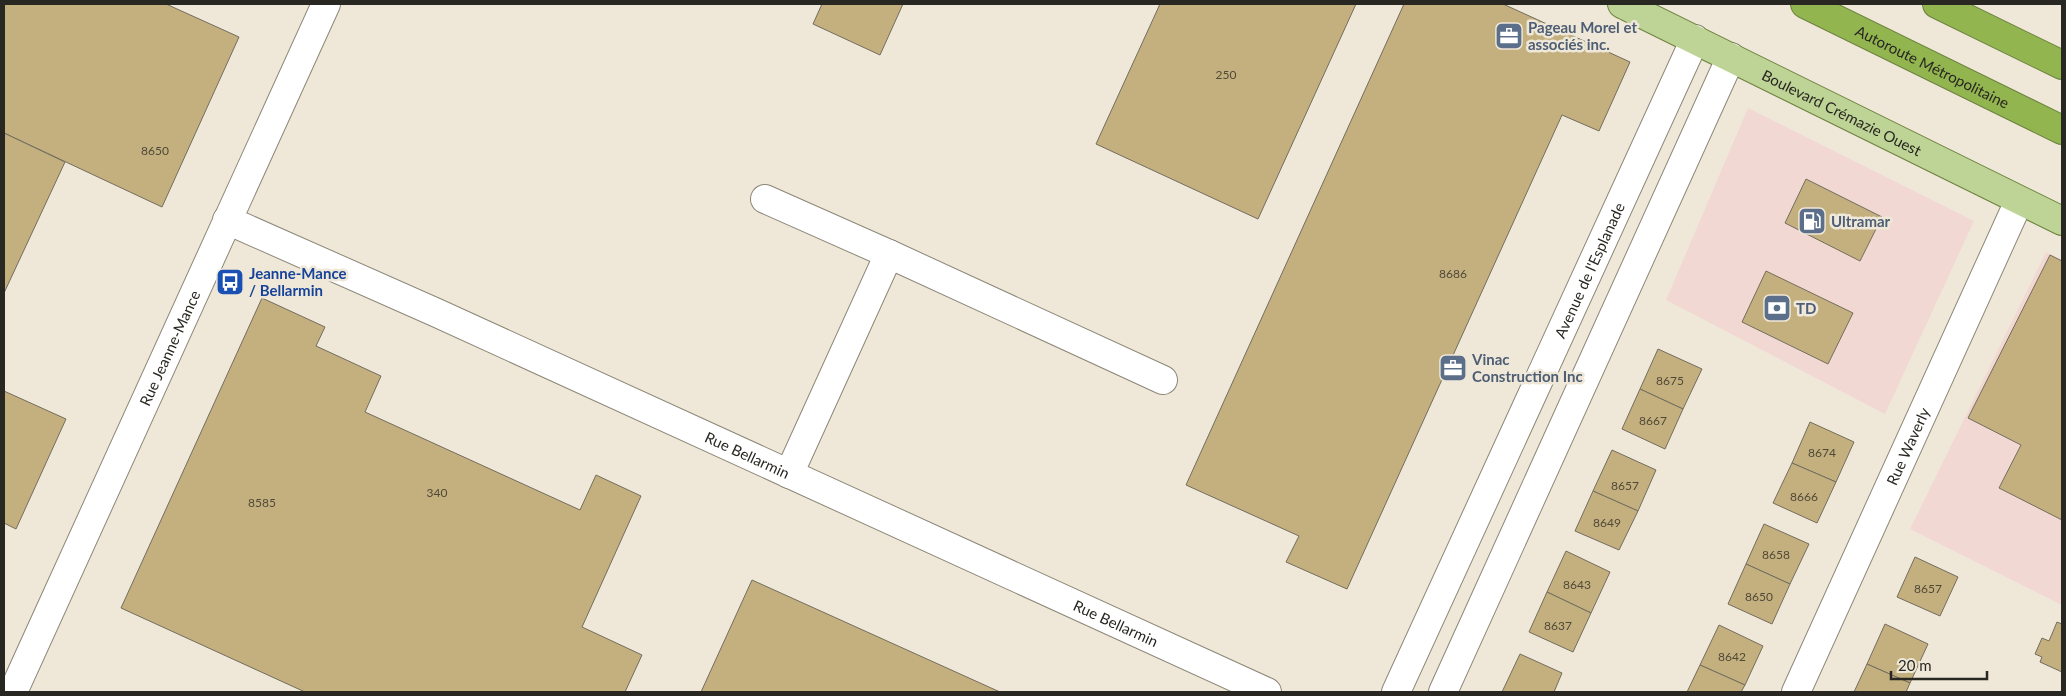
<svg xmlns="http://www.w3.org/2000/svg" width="2066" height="696" font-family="Lato,sans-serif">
	<rect width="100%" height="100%" fill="#efe8d8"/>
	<!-- commercial -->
	<g fill="#f2d8d2">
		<path d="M1748,108L1974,221L1885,414L1666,300Z"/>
		<path d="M2046,252L2062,260V605L1910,529Z"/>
	</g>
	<!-- building -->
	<g fill="#c4b07e" stroke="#736d5f">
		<path d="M4,4H166L239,37L162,207L4,133Z"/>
		<path d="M822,4H903L880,55L813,24Z"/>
		<path d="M1160,4H1356L1258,219L1096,144Z"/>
		<path d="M1404,4H1503L1630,62L1599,131L1562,115L1347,589L1286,562L1299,536L1186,485Z"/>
		<path d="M4,133L65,162L4,293Z"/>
		<path d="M1806,179L1882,217L1860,261L1785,223Z"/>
		<path d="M2050,255L2062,261V520L1999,488L2021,445L1968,418Z"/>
		<path d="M1766,271L1853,313L1828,364L1742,322Z"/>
		<path d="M262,298L325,327L316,346L381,376L365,412L580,510L596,475L641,496L582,627L642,655L625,692H305L121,608Z"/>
		<path d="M1658,349L1702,369L1683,409L1640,389Z"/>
		<path d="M1640,389L1683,409L1665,449L1622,429Z"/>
		<path d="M4,391L66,419L16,529L4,523Z"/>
		<path d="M1810,422L1854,442L1836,482L1792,463Z"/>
		<path d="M1612,450L1656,470L1638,511L1593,491Z"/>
		<path d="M1792,463L1836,482L1817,523L1773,503Z"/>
		<path d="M1593,491L1638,511L1619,550L1575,531Z"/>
		<path d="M1764,524L1809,544L1790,584L1746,564Z"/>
		<path d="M1566,551L1610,572L1591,613L1547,592Z"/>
		<path d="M1915,557L1958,577L1940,616L1897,597Z"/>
		<path d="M1746,564L1790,584L1772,624L1728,604Z"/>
		<path d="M752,580L1000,692H701Z"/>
		<path d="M1547,592L1591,613L1573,652L1529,632Z"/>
		<path d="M2057,622L2062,624V672L2040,662L2042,657L2035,654L2042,638L2049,641Z"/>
		<path d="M1885,624L1928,644L1910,683L1867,664Z"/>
		<path d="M1719,625L1763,646L1745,685L1700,665Z"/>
		<path d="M1520,654L1562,673L1554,692H1502Z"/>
		<path d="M1867,664L1910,683L1906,692H1854Z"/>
		<path d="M1700,665L1745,685L1741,692H1687Z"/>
	</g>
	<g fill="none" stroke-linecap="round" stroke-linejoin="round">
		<defs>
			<g id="minor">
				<path d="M765,199L889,254"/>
				<path id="s1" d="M227,220L437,313L1267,692"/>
				<path d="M789,474L889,254L1163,380"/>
				<path id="s2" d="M13,692L326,4"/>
				<path id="s3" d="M1396,692L1695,39"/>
				<path d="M1443,692L1731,57"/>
				<path id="s4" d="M1796,692L2019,201"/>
			</g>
			<g id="major">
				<path id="s5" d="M1622,4L2062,221"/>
			</g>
			<g id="highway">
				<path id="s6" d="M1805,4L2062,130"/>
				<path d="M1937,4L2062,65"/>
			</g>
		</defs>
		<!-- minor casing -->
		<use href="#minor" stroke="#8c8778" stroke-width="30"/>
		<!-- major casing -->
		<use href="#major" stroke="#6d8340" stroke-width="30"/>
		<!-- highway casing -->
		<use href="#highway" stroke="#6d8340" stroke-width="30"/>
		<!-- minor -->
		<use href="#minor" stroke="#fff" stroke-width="28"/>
		<!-- major -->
		<use href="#major" stroke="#bed396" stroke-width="28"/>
		<!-- highway -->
		<use href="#highway" stroke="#92b550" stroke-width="28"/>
	</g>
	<!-- icons -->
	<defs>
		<symbol id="office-square" viewBox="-11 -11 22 22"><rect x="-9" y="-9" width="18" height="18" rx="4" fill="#5c6f8a" stroke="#efe8d8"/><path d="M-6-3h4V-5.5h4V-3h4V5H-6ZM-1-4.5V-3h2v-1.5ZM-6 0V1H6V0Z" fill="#fff"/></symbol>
		<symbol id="fuel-square" viewBox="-11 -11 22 22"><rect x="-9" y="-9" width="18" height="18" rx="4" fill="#5c6f8a" stroke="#efe8d8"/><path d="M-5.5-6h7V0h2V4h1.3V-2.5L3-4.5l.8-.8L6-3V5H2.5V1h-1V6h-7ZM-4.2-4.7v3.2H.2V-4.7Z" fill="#fff"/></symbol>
		<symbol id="bus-square" viewBox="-11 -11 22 22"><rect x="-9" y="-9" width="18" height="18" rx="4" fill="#1a4fb4" stroke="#efe8d8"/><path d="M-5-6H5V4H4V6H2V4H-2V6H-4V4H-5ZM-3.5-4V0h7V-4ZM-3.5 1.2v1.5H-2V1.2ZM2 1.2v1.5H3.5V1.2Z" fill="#fff"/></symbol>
		<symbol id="bank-square" viewBox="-11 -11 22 22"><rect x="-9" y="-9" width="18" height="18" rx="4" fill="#5c6f8a" stroke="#efe8d8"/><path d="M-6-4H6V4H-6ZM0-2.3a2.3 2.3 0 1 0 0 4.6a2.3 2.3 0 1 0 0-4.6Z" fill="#fff"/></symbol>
	</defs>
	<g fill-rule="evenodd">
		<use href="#office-square" x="1493" y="20" width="32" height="32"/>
		<use href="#fuel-square" x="1796" y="205" width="32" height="32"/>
		<use href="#bus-square" x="214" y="266" width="32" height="32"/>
		<use href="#bank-square" x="1761" y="292" width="32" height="32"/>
		<use href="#office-square" x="1437" y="352" width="32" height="32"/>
	</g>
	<g text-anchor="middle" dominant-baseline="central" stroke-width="5" stroke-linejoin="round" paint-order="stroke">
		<!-- number labels -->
		<g font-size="12" fill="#504938">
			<text x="1226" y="74">250</text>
			<text x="155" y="150">8650</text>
			<text x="1453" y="273">8686</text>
			<text x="1670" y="380">8675</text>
			<text x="1653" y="420">8667</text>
			<text x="1822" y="452">8674</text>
			<text x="1625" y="485">8657</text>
			<text x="437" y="492">340</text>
			<text x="1804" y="496">8666</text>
			<text x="262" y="502">8585</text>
			<text x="1607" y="522">8649</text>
			<text x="1776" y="554">8658</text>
			<text x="1577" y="584">8643</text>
			<text x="1928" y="588">8657</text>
			<text x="1759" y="596">8650</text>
			<text x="1558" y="625">8637</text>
			<text x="1732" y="656">8642</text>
		</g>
		<!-- service labels -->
		<g font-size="15" font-weight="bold" fill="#4e5e75" stroke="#efe8d8" text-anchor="start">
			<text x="1528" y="27">Pageau Morel et<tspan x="1528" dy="17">associés inc.</tspan></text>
			<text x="1831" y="221">Ultramar</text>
			<text x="1796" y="308">TD</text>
			<text x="1472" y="359">Vinac<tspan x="1472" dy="17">Construction Inc</tspan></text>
		</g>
		<!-- street labels -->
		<g font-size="15" fill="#292721" stroke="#efe8d8">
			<text stroke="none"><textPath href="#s6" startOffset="142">Autoroute Métropolitaine</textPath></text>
			<text stroke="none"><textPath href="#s5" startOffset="245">Boulevard Crémazie Ouest</textPath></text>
			<text stroke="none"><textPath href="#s3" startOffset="464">Avenue de l'Esplanade</textPath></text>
			<text stroke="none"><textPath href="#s2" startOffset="378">Rue Jeanne-Mance</textPath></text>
			<text stroke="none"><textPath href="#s4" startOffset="270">Rue Waverly</textPath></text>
			<text stroke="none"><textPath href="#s1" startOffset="571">Rue Bellarmin</textPath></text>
			<text stroke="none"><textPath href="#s1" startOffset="976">Rue Bellarmin</textPath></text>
		</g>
		<!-- transit labels -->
		<g font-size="15" font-weight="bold" fill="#164399" stroke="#efe8d8" text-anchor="start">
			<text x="249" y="273">Jeanne-Mance<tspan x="249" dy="17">/ Bellarmin</tspan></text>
		</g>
	</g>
	<!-- border -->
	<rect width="2066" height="696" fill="none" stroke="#292721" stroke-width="10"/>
	<!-- scale -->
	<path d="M1891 671v8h96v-8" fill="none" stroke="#292721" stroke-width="2.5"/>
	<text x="1898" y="671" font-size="15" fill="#292721" stroke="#efe8d8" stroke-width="4" paint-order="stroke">20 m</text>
</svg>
